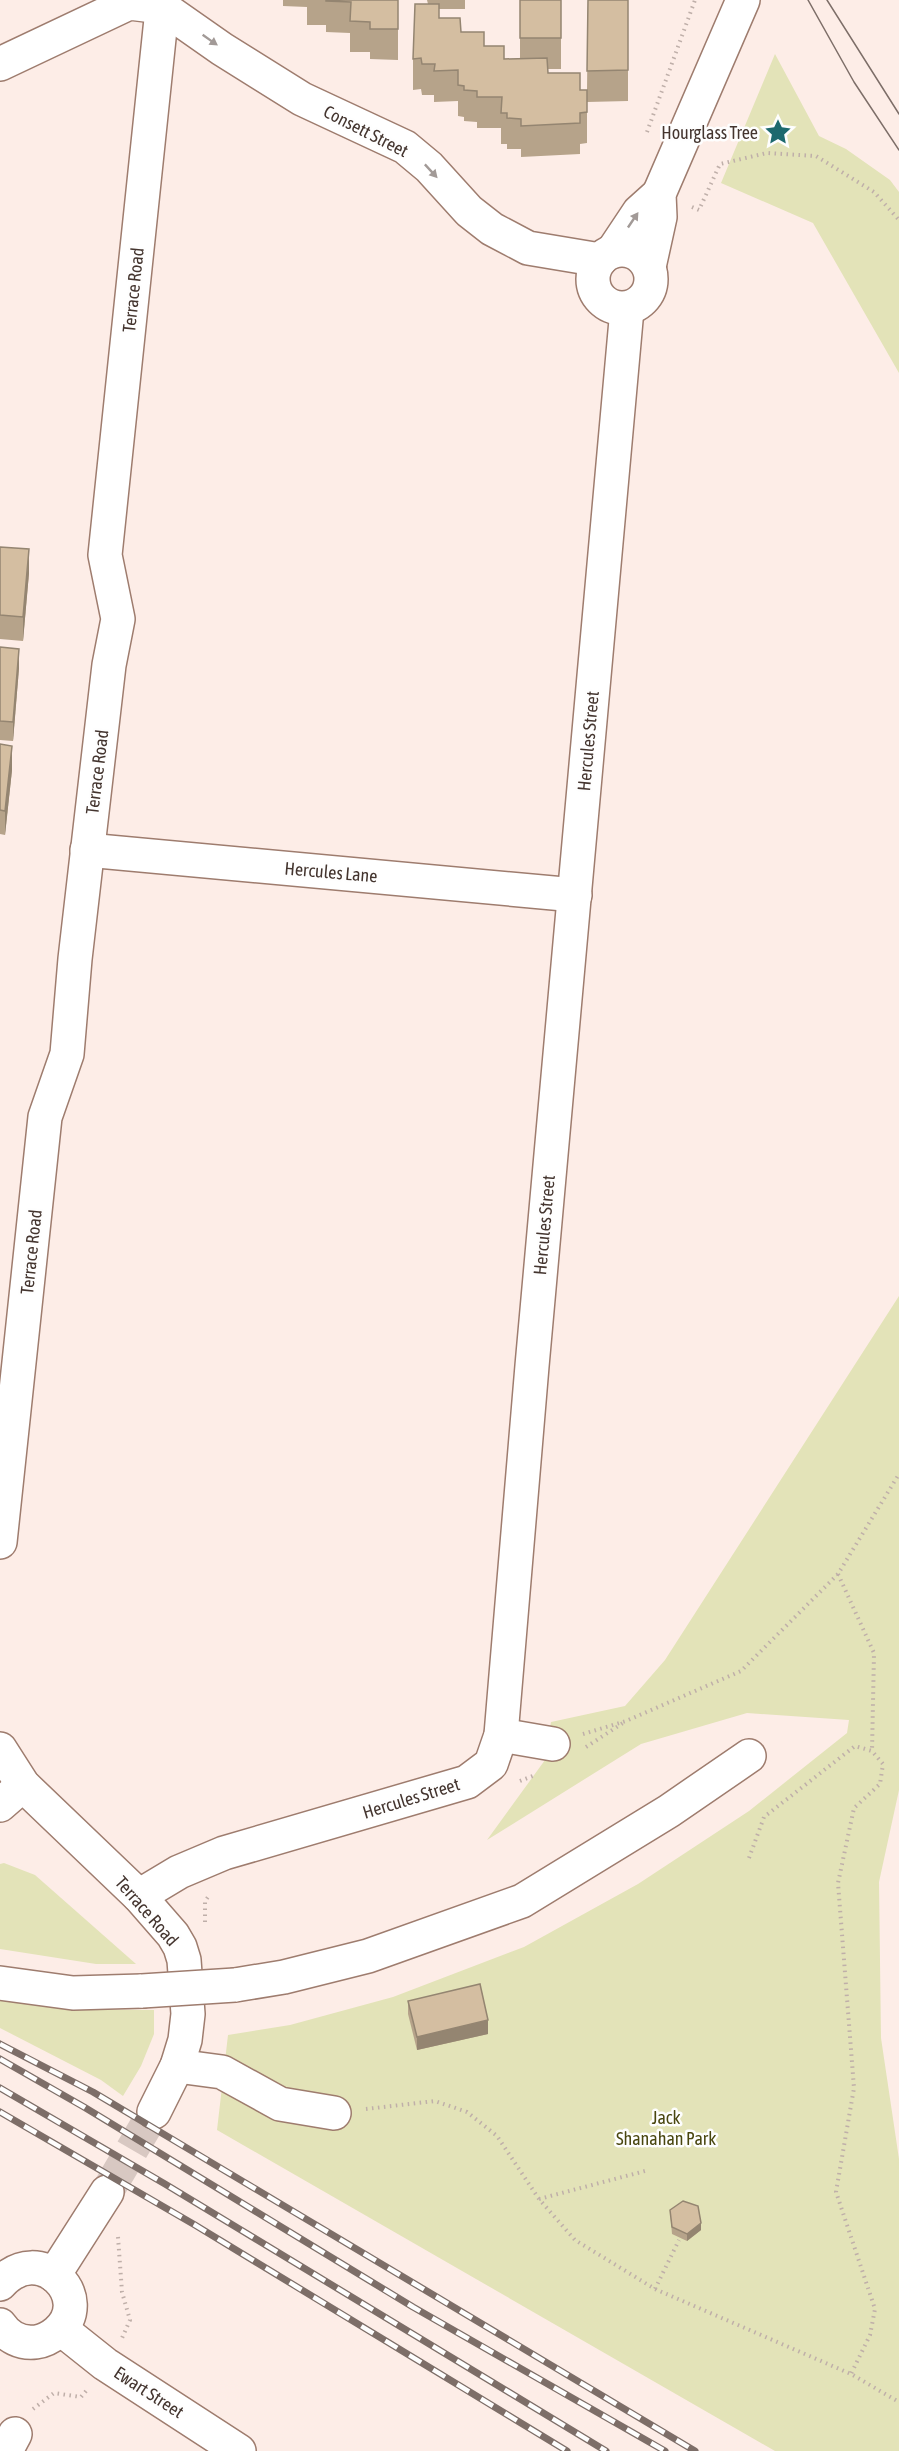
<svg xmlns="http://www.w3.org/2000/svg" width="899" height="2451" font-family="'Asap Condensed',sans-serif">
	<rect width="100%" height="100%" fill="#fdede7"/>
	<!-- green -->
	<g fill="#e3e3b8">
		<path d="M775,54L819,136L846,149L890,180L899,192V373L813,223L721,183Z"/>
		<path d="M899,1296V1790L879,1882L881,2038L899,2159V2451H775L217,2130L228,2035L290,2025L393,1997L524,1947L638,1884L749,1811L847,1733L849,1720L747,1713L641,1744L487,1840L545,1760L551,1722L625,1706L665,1660Z"/>
		<path d="M4,1863L35,1875L136,1964H96L0,1949V1864Z"/>
		<path d="M0,1996L79,2009L154,2010V2034L141,2066L123,2096L101,2080L0,2028Z"/>
	</g>
	<g fill="none" stroke-linecap="round" stroke-linejoin="round">
		<!-- minor-tunnel -->
		<path stroke="#d8c8c2" stroke-width="33" stroke-dasharray="33 16" stroke-linecap="butt" d="M107,2192L154,2112"/>
		<defs>
			<g id="minor">
				<path d="M0,64L129,3L162,7L222,49L302,99L405,147L429,167L469,211L492,229L528,248L600,260"/>
				<circle cx="622" cy="279" r="29"/>
				<path d="M613,251L639,212L659,194"/>
				<path d="M649,267L660,217L659,194L743,0"/>
				<path d="M87,850L575,895"/>
				<path d="M0,1542L45,1117L67,1054L75,959L109,665L118,619L105,555L163,0"/>
				<path d="M501,1735L553,1744"/>
				<path d="M0,1749L23,1785L139,1896L173,1935L180,1947L184,1960L188,2014L185,2040L177,2066L154,2112"/>
				<path d="M0,1805L23,1785"/>
				<path d="M139,1896L179,1872L224,1853L467,1782L491,1764L501,1735L532,1366L627,309"/>
				<path d="M0,1983L73,1993L142,1991"/>
				<path d="M235,1985L284,1977L368,1956L522,1901L669,1811L749,1756"/>
				<path d="M177,2066L222,2072L280,2104L334,2113"/>
				<path d="M54,2275L107,2192"/>
				<path d="M0,2284C40,2239 96,2299 57,2332C51,2337 44,2341 36,2342C21,2344 8,2337 0,2325"/>
				<path d="M61,2329L105,2364L239,2451"/>
				<path d="M6,2451L15,2434"/>
			</g>
		</defs>
		<!-- minor casing -->
		<use href="#minor" stroke="#9e7c6e" stroke-width="36"/>
		<!-- path -->
		<g stroke="#bfafa9" stroke-width="4" stroke-dasharray="1.5 4.5" stroke-linecap="butt">
			<path d="M647,132L695,0"/>
			<path d="M692,207L699,210L720,164L767,153L816,156L874,192L899,220"/>
			<path d="M838,1574L874,1653L872,1751"/>
			<path d="M583,1734L626,1721L741,1671L838,1574L899,1474"/>
			<path d="M586,1747L626,1721"/>
			<path d="M520,1781L535,1775"/>
			<path d="M749,1858L764,1817L855,1746L872,1751L883,1764L880,1784L854,1808L838,1883L854,2088L836,2192L875,2309L870,2335L851,2374"/>
			<path d="M205,1922V1901L208,1897"/>
			<path d="M366,2109L435,2101L467,2112L497,2136L539,2199L575,2240L655,2289L851,2374L899,2402"/>
			<path d="M539,2199L645,2171"/>
			<path d="M118,2237L122,2292L130,2320L122,2338"/>
			<path d="M655,2289L679,2240"/>
			<path d="M33,2409L54,2393L81,2397L86,2391"/>
		</g>
		<!-- minor -->
		<use href="#minor" stroke="#fff" stroke-width="33"/>
		<!-- tram -->
		<g stroke="#7d6e68" stroke-width="1.5">
			<path d="M808,0L854,82L899,150"/>
			<path d="M827,0L899,114"/>
		</g>
		<defs>
			<g id="rail">
				<path d="M0,2044L93,2092L695,2451"/>
				<path d="M0,2059L84,2107L413,2307L665,2451"/>
				<path d="M0,2088L165,2184L606,2451"/>
				<path d="M0,2112L195,2225L567,2451"/>
			</g>
		</defs>
		<!-- rail casing -->
		<use href="#rail" stroke="#7d6e68" stroke-width="7"/>
		<!-- rail -->
		<use href="#rail" stroke="#fefefe" stroke-width="4.5" stroke-dasharray="14" stroke-linecap="butt"/>
		<defs>
			<path id="minor-bridge" d="M142,1991L235,1985"/>
		</defs>
		<!-- minor-bridge casing -->
		<use href="#minor-bridge" stroke="#9e7c6e" stroke-width="36" stroke-linecap="butt"/>
		<!-- minor-bridge -->
		<use href="#minor-bridge" stroke="#fff" stroke-width="33"/>
	</g>
	<!-- wall -->
	<g fill="#b6a38a">
		<path d="M283,0H398V60L370,59V52H350V33L326,32V25H307V7L283,6Z"/>
		<path d="M427,0H465V9H439V18L504,59H520V0H561V69H548V73L580,90H587L588,0H628V101L587,102V143L580,144V154L521,157V149H507V144H501V128H477V122L464,121V117L458,116V101L434,102V95H422L421,89L413,90V59L428,4Z"/>
		<path d="M0,547L29,573L23,641L0,639Z"/>
		<path d="M0,647L19,668L13,741L0,740Z"/>
		<path d="M0,744L12,770L5,835L0,834Z"/>
		<path d="M408,2001L488,2034L417,2050L408,2014Z"/>
		<path d="M670,2210L701,2230L687,2241L672,2234Z"/>
	</g>
	<!-- shaded-wall -->
	<g fill="#948571">
		<path d="M29,549V573L23,641V617Z"/>
		<path d="M19,649V668L13,741V722Z"/>
		<path d="M12,746V770L5,835V811Z"/>
		<path d="M488,2020V2034L417,2050V2037Z"/>
		<path d="M701,2223V2230L687,2241V2234Z"/>
	</g>
	<!-- building -->
	<g fill="#d4bea1" stroke="#948571" stroke-width="1.5">
		<path d="M326,0H398V29H370V22L350,21L351,2L326,1Z"/>
		<rect x="520" y="0" width="41" height="38"/>
		<path d="M588,0H628V70L587,71Z"/>
		<path d="M415,4H439V18H460L461,32H484V46H504V59L547,58L548,73H580V90H587V112L580,113V123L521,126V119L507,118V113H501L502,97H477V91L464,90V86L458,85V70L434,71L435,64H422L421,58L413,59Z"/>
		<path d="M0,547L29,549L23,617L0,615Z"/>
		<path d="M0,647L19,649L13,722L0,721Z"/>
		<path d="M0,744L12,746L5,811L0,810Z"/>
		<path d="M480,1984L488,2020L417,2037L408,2001Z"/>
		<path d="M683,2201L698,2206L701,2223L687,2234L672,2227L670,2210Z"/>
	</g>
	<!-- one-way arrows -->
	<defs><path id="oneway-solid" d="M-6-.8H1V-3.2L6.5 0L1 3.2V.8H-6Z" transform="scale(1.5)"/></defs>
	<g fill="#a29a97">
		<use href="#oneway-solid" transform="translate(210 40) rotate(35)"/>
		<use href="#oneway-solid" transform="translate(431 171) rotate(47)"/>
		<use href="#oneway-solid" transform="translate(633 220) rotate(-56)"/>
	</g>
	<!-- icons -->
	<defs>
		<symbol id="sight-bare" viewBox="-9 -9 18 18"><path d="M0-6L1.8-2.2L6-1.7L2.9 1.2L3.7 5.4L0 3.3L-3.7 5.4L-2.9 1.2L-6-1.7L-1.8-2.2Z" fill="#1d696e" stroke="#fefefe" stroke-width="2.5" paint-order="stroke"/></symbol>
	</defs>
	<g fill-rule="evenodd">
		<use href="#sight-bare" x="759" y="113" width="38" height="38"/>
	</g>
	<g text-anchor="middle" dominant-baseline="central" stroke-width="5" stroke-linejoin="round" paint-order="stroke">
		<!-- street labels -->
		<g font-size="18" fill="#44352f" stroke="#fefefe">
			<text transform="translate(366 131) rotate(27)">Consett Street</text>
			<text transform="translate(133 290) rotate(-84)">Terrace Road</text>
			<text transform="translate(588 741) rotate(-85)">Hercules Street</text>
			<text transform="translate(97 772) rotate(-83)">Terrace Road</text>
			<text transform="translate(331 872) rotate(5)">Hercules Lane</text>
			<text transform="translate(544 1225) rotate(-85)">Hercules Street</text>
			<text transform="translate(31 1252) rotate(-84)">Terrace Road</text>
			<text transform="translate(411 1798) rotate(-17)">Hercules Street</text>
			<text transform="translate(147 1911) rotate(49)">Terrace Road</text>
			<text transform="translate(149 2392) rotate(33)">Ewart Street</text>
		</g>
		<!-- poi labels -->
		<g font-size="18" fill="#44352f" stroke="#fefefe" text-anchor="end">
			<text x="758" y="132">Hourglass Tree</text>
		</g>
		<!-- park labels -->
		<g font-size="18" fill="#49460f" stroke="#fefefe">
			<text x="666" y="2117">Jack<tspan x="666" dy="21">Shanahan Park</tspan></text>
		</g>
	</g>
</svg>
